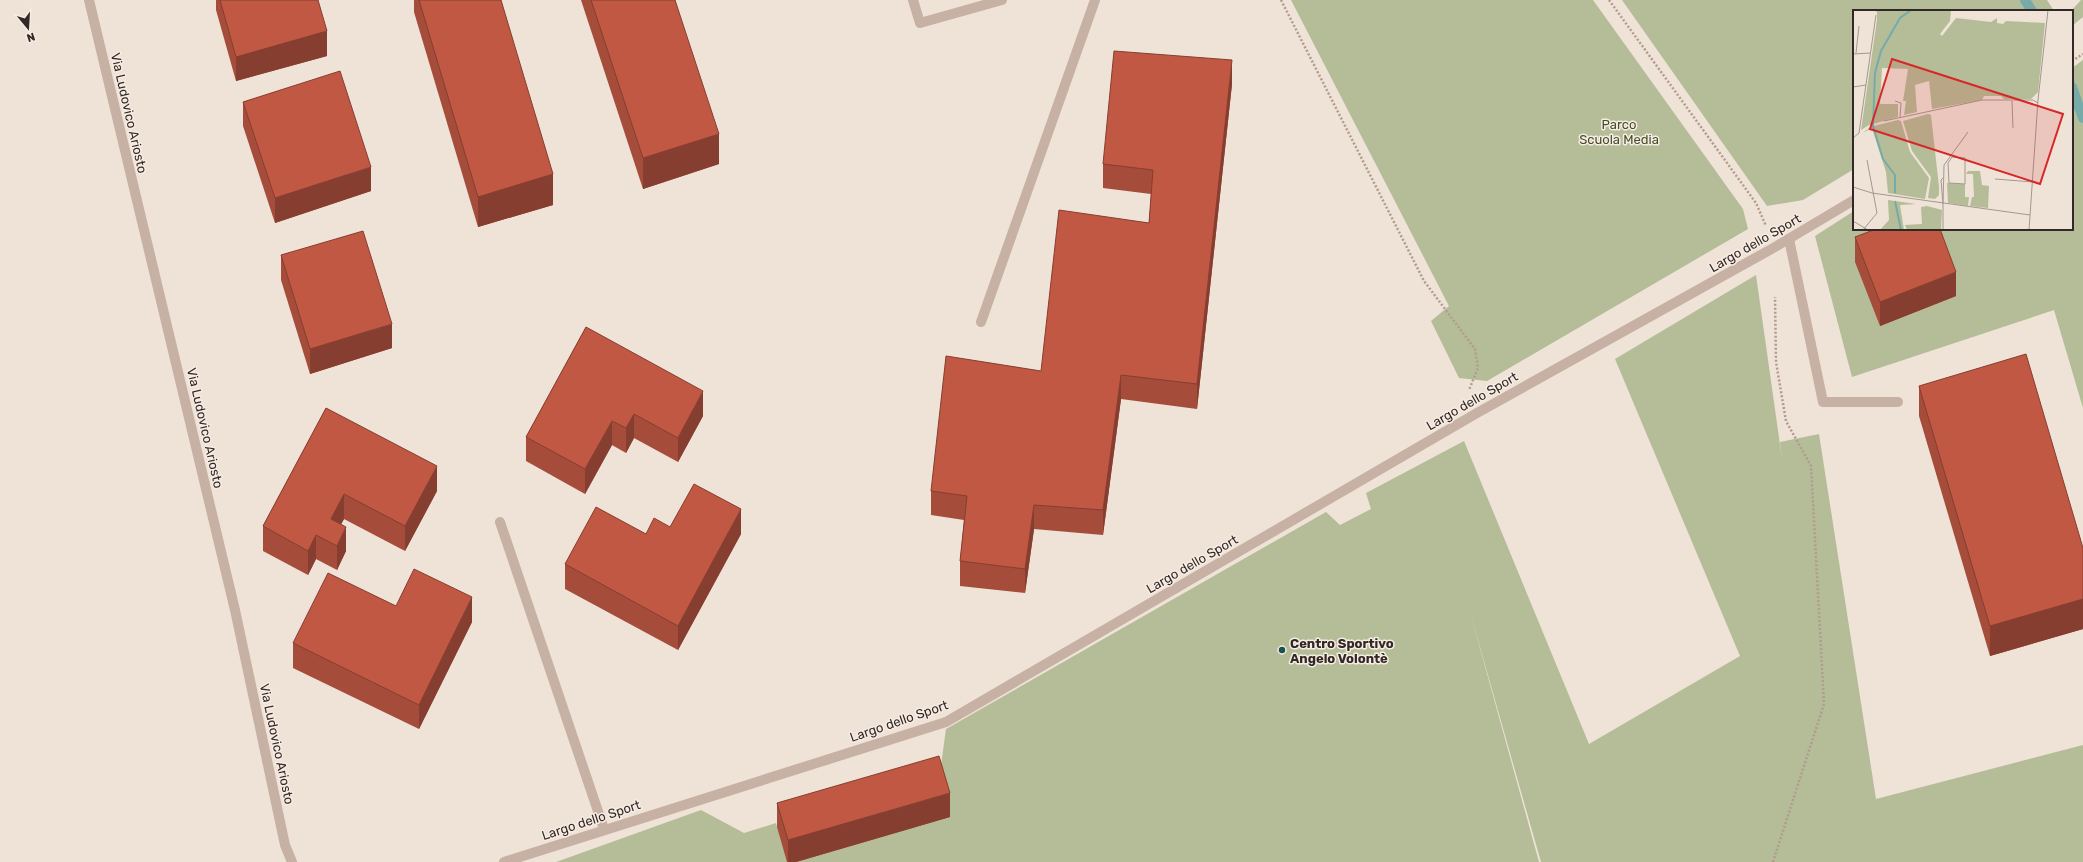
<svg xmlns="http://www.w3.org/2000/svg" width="2083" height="862" font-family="Rubik,sans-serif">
	<rect width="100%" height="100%" fill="#efe2d7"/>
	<!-- green -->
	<g fill="#b4bd98">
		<path d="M1291,0H1593L1743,209L1748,229L1487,381L1459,378L1431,321L1449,306Z"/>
		<path d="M1622,0H2047L2054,11H1854V169L1803,200L1767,206Z"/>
		<path d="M2081,0H2083V17L2072,26L2071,11Z"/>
		<path d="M2083,60V408L2054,310L1852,377L1815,236L1854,211V229H2072V68Z"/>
		<path d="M1756,275L1782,459L1780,442L1819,434L1876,799L2083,745V862H1541L1470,612L1539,862H556L701,810L744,833L776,823L777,827L939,780L946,729L1326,512L1340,525L1371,509L1366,493L1464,441L1589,744L1740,656L1615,359Z"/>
	</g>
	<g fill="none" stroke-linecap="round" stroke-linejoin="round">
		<!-- stream -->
		<g stroke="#77aba9" stroke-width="10">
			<path d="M2025,0L2032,11"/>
			<path d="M2072,87L2083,118"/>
		</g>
		<!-- path -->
		<g stroke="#b29b8e" stroke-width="2.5" stroke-dasharray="2 2" stroke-linecap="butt">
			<path d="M1281,0L1424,281L1475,349L1478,368L1469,390"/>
			<path d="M1609,0L1756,203L1766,226"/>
			<path d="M2072,61L2083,54"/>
			<path d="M1773,862L1824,704L1811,466L1786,421L1776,362L1775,297"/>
		</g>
		<!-- minor -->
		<g stroke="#c6b1a4" stroke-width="10">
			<path d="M89,0L235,610L285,845L292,862"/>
			<path d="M913,0L920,23L1002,0"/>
			<path d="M1789,239L1823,402H1898"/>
			<path d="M981,322L1095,0"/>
			<path d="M500,522L604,829"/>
			<path d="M504,862L946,722L1477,413L1775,247L1854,200"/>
		</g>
	</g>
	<!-- wall -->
	<g fill="#a54c3a">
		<path d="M216,0H318L327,56L236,81L216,10Z"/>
		<path d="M414,0H501L553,205L478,227L414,12Z"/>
		<path d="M581,0H675L719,164L643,189Z"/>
		<path d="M1232,84L1197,409L1121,399L1103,535L1034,529L1025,593L960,586V561L964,520L931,515V491L1041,371L1149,223L1151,194L1103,188V164Z"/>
		<path d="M243,102L371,191L275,223L243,126Z"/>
		<path d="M1855,237L1956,296L1880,326L1855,262Z"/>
		<path d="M281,255L392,348L310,374L281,280Z"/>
		<path d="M586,327L703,416L678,462L634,438L626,453L612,445L585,494L526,461V437Z"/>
		<path d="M1919,386L2083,548V629L1990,656L1919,416Z"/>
		<path d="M326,408L437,491L405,551L344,519L341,524L346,551L337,570L316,559L308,575L263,551V526Z"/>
		<path d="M670,527L741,534L678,650L565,589V564L646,534Z"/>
		<path d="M396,606L472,622L419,729L293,668V643Z"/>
		<path d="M777,803L950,817L796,862H787L777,827Z"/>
	</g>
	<!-- shaded-wall -->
	<g fill="#863e30">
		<path d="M327,31V56L236,81V57Z"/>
		<path d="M1232,60V84L1197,409V384Z"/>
		<path d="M719,134V164L643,189V158Z"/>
		<path d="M371,167V191L275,223V198Z"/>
		<path d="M553,174V205L478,227V197Z"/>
		<path d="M1956,272V296L1880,326V302Z"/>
		<path d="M392,324V348L310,374V349Z"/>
		<path d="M1121,375V399L1103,535V510Z"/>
		<path d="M703,391V416L678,462V438Z"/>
		<path d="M634,414V438L626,453V428Z"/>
		<path d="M612,421V445L585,494V469Z"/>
		<path d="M437,466V491L405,551V526Z"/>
		<path d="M344,494V519L331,543V519Z"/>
		<path d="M1034,505V529L1025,593V569Z"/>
		<path d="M741,509V534L678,650V626Z"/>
		<path d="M346,527V551L337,570V546Z"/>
		<path d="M316,535V559L308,575V551Z"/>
		<path d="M472,597V622L419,729V705Z"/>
		<path d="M2083,599V629L1990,656V626Z"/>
		<path d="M950,793V817L796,862H788V840Z"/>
	</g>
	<!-- building -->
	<g fill="#c05844" stroke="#863e30">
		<path d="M220,0H318L327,31L236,57Z"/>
		<path d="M419,0H501L553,174L478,197Z"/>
		<path d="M591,0H675L719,134L643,158Z"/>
		<path d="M1114,51L1232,60L1197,384L1121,375L1103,510L1034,505L1025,569L960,561L967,496L931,491L946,356L1041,371L1059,210L1149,223L1153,170L1103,164Z"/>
		<path d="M340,71L371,167L275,198L243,102Z"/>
		<path d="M1876,229H1940L1956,272L1880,302L1855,237Z"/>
		<path d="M363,231L392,324L310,349L281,255Z"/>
		<path d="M586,327L703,391L678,438L634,414L626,428L612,421L585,469L526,437Z"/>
		<path d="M2026,354L2083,548V599L1990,626L1919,386Z"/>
		<path d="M326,408L437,466L405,526L344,494L331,519L346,527L337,546L316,535L308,551L263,526Z"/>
		<path d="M694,484L741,509L678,626L565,564L596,507L646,534L654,518L670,527Z"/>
		<path d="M414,569L472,597L419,705L293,643L328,573L396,606Z"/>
		<path d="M939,756L950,793L788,840L777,803Z"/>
	</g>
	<!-- markers -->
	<circle fill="#1d5150" stroke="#f7ece3" stroke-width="1.5" cx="1282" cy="650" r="4"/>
	<g text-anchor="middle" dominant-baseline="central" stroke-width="3" stroke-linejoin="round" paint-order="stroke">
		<!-- street labels -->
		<g font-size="13" fill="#322825" stroke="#f7ece3">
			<text transform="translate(129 113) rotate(77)">Via Ludovico Ariosto</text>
			<text transform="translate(1755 243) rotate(-30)">Largo dello Sport</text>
			<text transform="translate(1472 401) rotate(-30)">Largo dello Sport</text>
			<text transform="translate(205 428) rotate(77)">Via Ludovico Ariosto</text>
			<text transform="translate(1192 564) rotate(-30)">Largo dello Sport</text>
			<text transform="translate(899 721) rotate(-19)">Largo dello Sport</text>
			<text transform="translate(277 744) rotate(78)">Via Ludovico Ariosto</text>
			<text transform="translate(591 820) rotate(-18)">Largo dello Sport</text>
		</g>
		<!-- park labels -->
		<g font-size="13" fill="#444f2a" stroke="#f7ece3">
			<text x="1619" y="124">Parco<tspan x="1619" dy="15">Scuola Media</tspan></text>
		</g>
		<!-- poi labels -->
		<g font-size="13" font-weight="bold" fill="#322825" stroke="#f7ece3" text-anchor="start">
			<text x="1290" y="643">Centro Sportivo<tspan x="1290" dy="15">Angelo Volontè</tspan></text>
		</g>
	</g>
	<!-- overview -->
	<g transform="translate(1853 10)">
		<rect width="220" height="220" fill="#efe2d7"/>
		<path d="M21,0H98L97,11L87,24L89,26L103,8L138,12L144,8V13L150,14L153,11L192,13L185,82L178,89H151L148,86H131L129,90L79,99L76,71L62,75L64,102L51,105L53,91H50L55,59L29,58L27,94H45V107L16,115L8,120L24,10V2ZM75,104L78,105L86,177V185L82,189L75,188L78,167L59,141L50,111ZM45,110L48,111L57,142L76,168L72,189L35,183L33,162L19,118L10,123L17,117ZM115,161H127L129,175L136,176L135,198L117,196L119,187H121L120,164H113ZM94,173L112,174V187H116L115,196L95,193ZM35,190L63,194L47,195L51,220H27L36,210ZM74,196L89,200L88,220H54L52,215L69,214L68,197Z" fill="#b4bd98"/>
		<path fill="none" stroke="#77aba9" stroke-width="2" d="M42,183V165L30,149L20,116L22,63L28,41L47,8L58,0M42,191L48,220"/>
		<path fill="none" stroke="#a39890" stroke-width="1" d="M3,43L6,16M0,44L18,43M0,77L13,75M42,91L48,93L47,107M159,91L160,118M31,111L129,90H180L185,93M0,128L6,123L23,5M99,147L112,148V174L96,173L95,153ZM90,168L88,170L90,194L91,155L115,122M142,169L180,172M0,177L19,183L177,205M0,211L15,220M10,220L24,203L14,150M90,220V194M176,220L185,90L195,0"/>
		<path fill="#d62828" fill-opacity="0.15" stroke="#d62828" stroke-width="2" d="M39,49L210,104L187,174L17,119Z"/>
		<rect width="220" height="220" fill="none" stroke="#322825" stroke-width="2"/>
	</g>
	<!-- north arrow -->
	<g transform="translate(28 28) rotate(162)" stroke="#f7ece3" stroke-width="3" paint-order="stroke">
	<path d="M0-3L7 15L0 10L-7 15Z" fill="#322825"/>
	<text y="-6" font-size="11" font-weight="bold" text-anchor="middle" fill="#322825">N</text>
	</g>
</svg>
